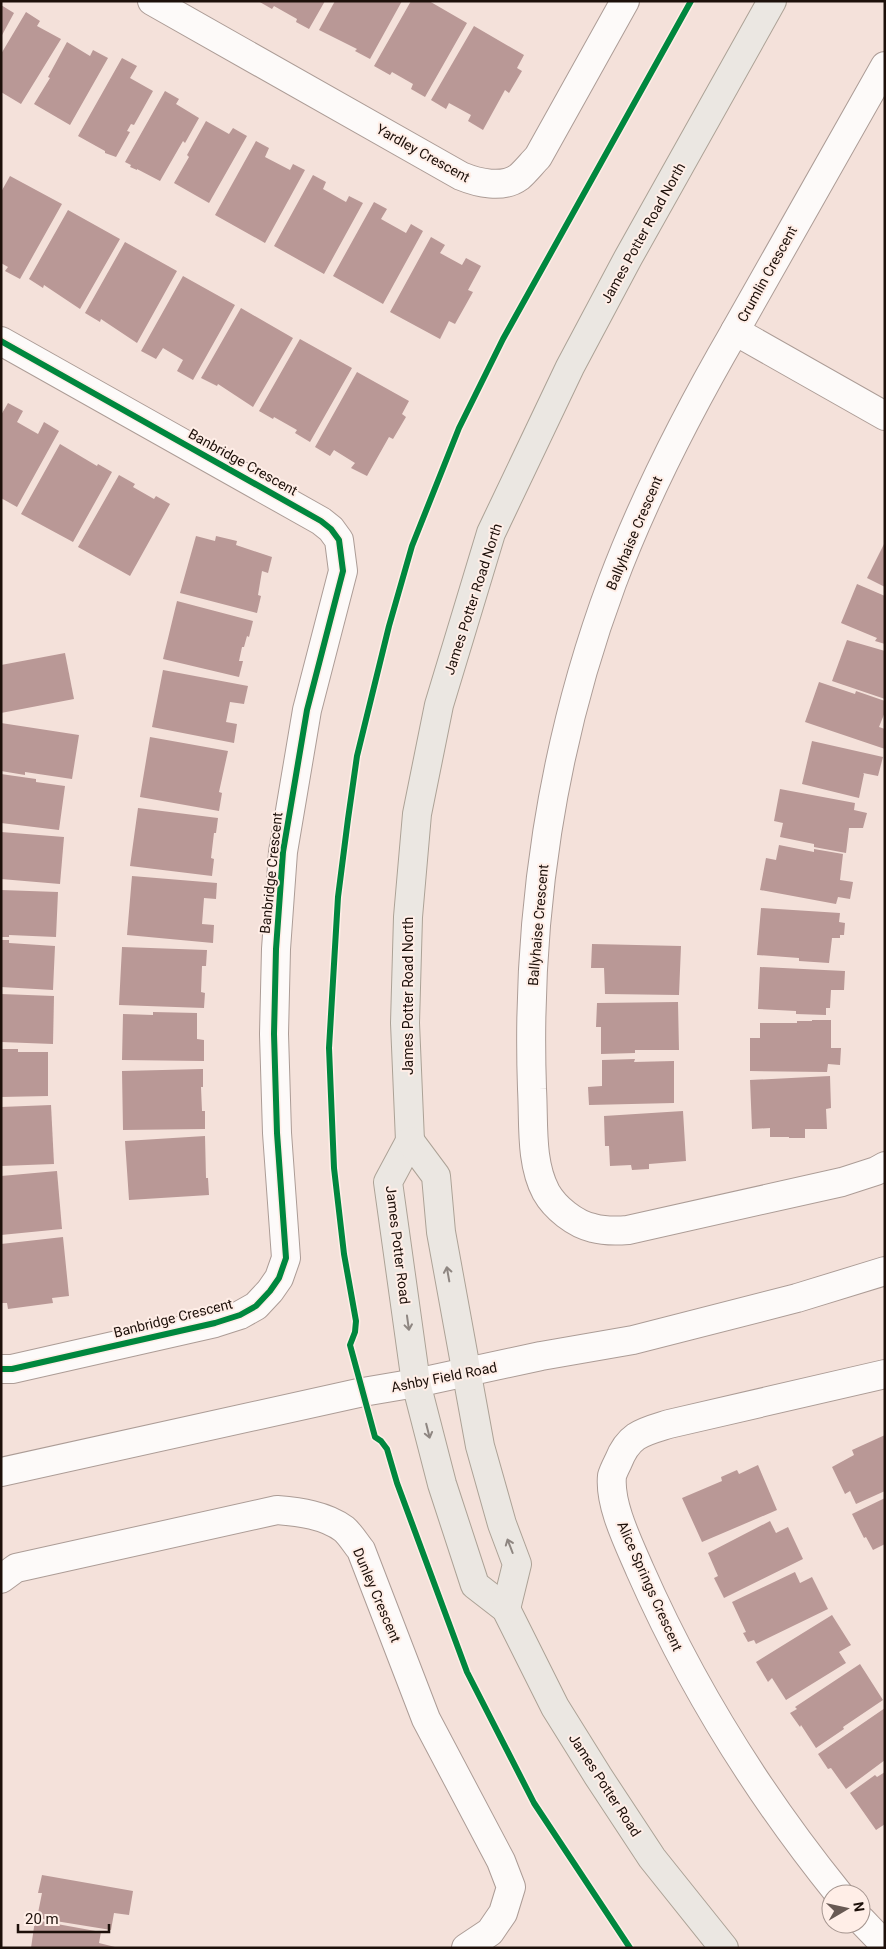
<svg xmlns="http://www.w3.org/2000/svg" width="886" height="1949" font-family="Roboto,sans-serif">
	<rect width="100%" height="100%" fill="#f4e1da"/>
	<!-- building -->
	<g fill="#b99896">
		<path d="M258,1H325L309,29L296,22L297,19L274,6L272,9Z"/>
		<path d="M335,1H402L370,59L355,51L357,49L319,30Z"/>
		<path d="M411,1H429L467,23L425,97L411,89L413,84L392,72L390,75L374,66Z"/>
		<path d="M1,5L14,13L1,37Z"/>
		<path d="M26,12L40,21L37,26L61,39L21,104L1,92V54Z"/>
		<path d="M474,26L524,55L517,68L522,71L509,93L505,90L483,130L468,121L471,115L449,103L446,109L431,100Z"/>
		<path d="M67,42L90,56L93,50L108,58L70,125L34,104L50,78L48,77Z"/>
		<path d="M122,58L137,66L130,78L153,91L134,125L131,124L127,131L130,132L116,157L105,153V151L78,136Z"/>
		<path d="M165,91L179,99L176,104L199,118L185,143L183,141L160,181L137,169V170L130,167L131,165L125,162Z"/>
		<path d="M206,121L229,134L233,128L247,136L209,203L174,183L189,157L187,155Z"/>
		<path d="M256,141L269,148L265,157L290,170L293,164L305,170L265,243L215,215Z"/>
		<path d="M313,175L326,182L323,189L346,202L349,196L363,203L324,274L274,246Z"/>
		<path d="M10,176L62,204L20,279L5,271L8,267L1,263V192Z"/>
		<path d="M374,202L387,209L381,219L406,233L411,224L423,231L383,304L333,276Z"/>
		<path d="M68,210L120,239L80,309L44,285L43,288L29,279Z"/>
		<path d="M431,237L445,245L440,253L462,265L466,258L481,266L468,290L473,292L455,324L449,321L440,339L390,312Z"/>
		<path d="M125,242L177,271L137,343L101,319L100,322L85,313Z"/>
		<path d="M183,276L235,305L193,380L177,371L183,360L163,348L156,359L141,351Z"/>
		<path d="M241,308L293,338L253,407L218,384L217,386L201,378Z"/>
		<path d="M300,339L352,368L310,442L295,433L297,430L274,417L273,419L259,411Z"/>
		<path d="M357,372L409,401L402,414L406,417L393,439L389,437L367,476L351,468L355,463L334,450L330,456L315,447Z"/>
		<path d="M8,403L23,411L17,422L38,434L44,422L59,431L17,507L1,498V415Z"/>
		<path d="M60,444L97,466L98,464L112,472L73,542L21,514Z"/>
		<path d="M119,475L135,484L133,487L154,499L156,496L170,504L130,576L78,547Z"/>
		<path d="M196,536L215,541L216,536L237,541L236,545L272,557L268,573L262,571L258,595L261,596L257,613L180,593Z"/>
		<path d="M885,542V587L867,578Z"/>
		<path d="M857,584L885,596V644L875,641L877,638L841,623Z"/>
		<path d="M177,601L253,621L249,637L247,636L244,647H242L239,661H243L239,677L163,659Z"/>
		<path d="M847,640L885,651V699L832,681Z"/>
		<path d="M65,653L74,699L1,713V665Z"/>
		<path d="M163,670L248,686L244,704L230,702L226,722L237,724L234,743L152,727Z"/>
		<path d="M819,682L855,694L856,691L885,701V712L879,727L885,729V749L805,722Z"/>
		<path d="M1,723L79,735L72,779L25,772V775L1,771Z"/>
		<path d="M150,737L228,751L219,792L222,793L219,811L140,797Z"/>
		<path d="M812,741L883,757L878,776L863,773L864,774L859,798L802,784Z"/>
		<path d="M1,774L36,779V782L65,786L59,830L1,823Z"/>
		<path d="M780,789L855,803L854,810L867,813L863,828H849L846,853L814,847V844L780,837L783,823L774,821Z"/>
		<path d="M138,808L218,818L216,833H214L211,858L214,859L212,876L130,866Z"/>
		<path d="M1,832L64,837L60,884L1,879Z"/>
		<path d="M779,845L814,852V849L843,854L840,880L853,882L850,899L838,897L836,904L760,890L766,858L776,860Z"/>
		<path d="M132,876L217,883L216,899L204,898L202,924L214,925L213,943L127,935Z"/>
		<path d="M1,890L58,892L56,937L9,935V937H1Z"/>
		<path d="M761,908L840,913L839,922L845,923L844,935H840V938H832L829,963L799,961V958L757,955Z"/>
		<path d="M1,940H9V943L55,946L53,990L1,987Z"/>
		<path d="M592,944L681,946L679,995L605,994L604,968H591Z"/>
		<path d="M122,947L207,950L206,966H202L201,992L205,993L204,1008L119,1005Z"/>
		<path d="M760,967L845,971L844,990H831L830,1008H826V1015L796,1014V1011L758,1009Z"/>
		<path d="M1,994L54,996L53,1044L1,1042Z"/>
		<path d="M678,1002L679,1050H635V1053L601,1054V1027H596L597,1003Z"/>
		<path d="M153,1012L197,1013V1039L204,1040V1061L122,1060L123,1014L153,1015Z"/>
		<path d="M812,1020H831V1048H841L840,1065L828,1064L827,1072L750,1071V1038H760V1023H797V1021H812Z"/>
		<path d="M1,1049H18V1052H48V1096L1,1097Z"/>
		<path d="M635,1059L634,1062L674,1061V1103L589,1105L588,1087L602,1086V1060Z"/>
		<path d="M203,1069V1087H201L202,1111H205V1129L123,1130L122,1071Z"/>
		<path d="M830,1076L831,1108L826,1109L827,1129H805V1138H789V1137H770V1128L752,1129L750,1080Z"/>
		<path d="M51,1105L54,1164L1,1166V1107Z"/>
		<path d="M683,1111L686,1161L649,1164V1169L632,1170L631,1165L610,1166L609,1146H605L604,1116Z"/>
		<path d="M205,1136L206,1178H208L209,1195L129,1200L125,1141Z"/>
		<path d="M57,1171L62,1229L1,1235V1176Z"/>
		<path d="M63,1237L69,1296L52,1298L53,1303L8,1309L7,1303H1V1244Z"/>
		<path d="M885,1435V1491L856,1504L850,1491L845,1494L832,1467L854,1455L852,1450Z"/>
		<path d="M758,1465L777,1510L702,1542L682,1498L722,1481L721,1477L737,1470L739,1474Z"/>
		<path d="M885,1498V1544L873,1550L866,1537L864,1538L852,1514Z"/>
		<path d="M770,1521L776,1533L788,1527L803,1559L724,1598L714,1578L718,1576L708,1553Z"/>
		<path d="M795,1572L800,1583L812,1577L828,1609L756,1644L754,1640L748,1642L743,1633L746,1632L732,1602Z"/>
		<path d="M832,1615L851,1645L839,1652L846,1663L786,1700L772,1678L768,1682L756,1662Z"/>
		<path d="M860,1664L883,1700L843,1727L844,1729L816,1748L801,1725L800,1727L790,1713L797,1709L795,1707Z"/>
		<path d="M885,1708V1760L846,1789L831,1768L828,1769L818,1754Z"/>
		<path d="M885,1772V1824L876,1830L850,1793L875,1775L877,1777Z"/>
		<path d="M42,1875L133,1891L129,1915L114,1913L111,1930L37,1918L42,1893H38Z"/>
		<path d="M35,1920L101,1932L99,1943L119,1948H31Z"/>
	</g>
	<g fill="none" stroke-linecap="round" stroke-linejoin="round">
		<defs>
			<g id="minor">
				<path d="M152,1L461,176C478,183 503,189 519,177C526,171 532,163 538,157L625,1"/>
				<path d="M885,66L735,331L885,416"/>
				<path d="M735,331C688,412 645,495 612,583C552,744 526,917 532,1089C534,1123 530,1162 546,1192C555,1208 575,1224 593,1228C604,1231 616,1231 628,1230L842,1182L876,1171L885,1166"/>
				<path d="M1,341L321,521L331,529L339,540L343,571L307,710L283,852L276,949L274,1034L277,1133L286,1258L279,1278L270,1291L256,1306L240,1315L215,1323L12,1369H1"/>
				<path d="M1,1472L363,1392L416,1383L541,1356L633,1340L797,1298L885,1271"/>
				<path d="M1,1579L16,1568L277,1510C300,1512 325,1515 344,1529C350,1534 356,1544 361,1550L426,1719L501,1861L511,1887L503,1913L490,1932L466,1948"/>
				<path d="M839,1894C759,1795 691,1686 640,1570C629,1544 609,1505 612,1476C613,1472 616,1466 618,1462C629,1434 643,1432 669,1424L885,1374"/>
				<path d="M861,1920L885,1945"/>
			</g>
			<g id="major">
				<path d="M410,1141L405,1023L408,917L417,814L439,705L491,533L570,367L628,258L772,1"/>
				<path d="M410,1141L388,1182L416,1383L442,1484L475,1585L506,1609L555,1707L598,1776L652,1858L724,1948"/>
				<path d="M410,1141L436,1176L441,1232L480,1446L502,1524L517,1564L506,1609"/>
			</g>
		</defs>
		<!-- minor casing -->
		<use href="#minor" stroke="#ac9c96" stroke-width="30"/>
		<!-- major casing -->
		<use href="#major" stroke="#aca296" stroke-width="30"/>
		<!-- minor -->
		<use href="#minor" stroke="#fdfaf9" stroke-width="28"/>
		<!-- major -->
		<use href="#major" stroke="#ebe7e2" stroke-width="28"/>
		<defs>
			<g id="cycleway">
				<path d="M1,341L321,521L331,529L339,540L343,571L307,710L283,852L276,949L274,1034L277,1133L286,1258L279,1278L270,1291L256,1306L240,1315L215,1323L12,1369H1"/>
				<path d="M630,1948L534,1803L467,1672L397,1483L387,1449L381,1441L375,1437L350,1345L355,1332L356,1321L344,1254L334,1168L329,1048L338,897L348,819L357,756L389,626L412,546L459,428L503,339L691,1"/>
			</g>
		</defs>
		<!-- cycleway casing -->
		<use href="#cycleway" stroke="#ffeee7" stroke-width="9"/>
		<!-- cycleway -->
		<use href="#cycleway" stroke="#00873e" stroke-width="6"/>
	</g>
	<!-- one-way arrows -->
	<defs><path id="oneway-shaft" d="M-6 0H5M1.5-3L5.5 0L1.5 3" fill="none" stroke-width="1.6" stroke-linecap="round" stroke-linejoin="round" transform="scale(1.25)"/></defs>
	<g stroke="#8e8681">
		<use href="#oneway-shaft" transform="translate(448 1274) rotate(-100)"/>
		<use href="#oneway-shaft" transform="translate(408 1323) rotate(82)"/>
		<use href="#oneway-shaft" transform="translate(428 1431) rotate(76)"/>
		<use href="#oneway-shaft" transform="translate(510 1546) rotate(-111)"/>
	</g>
	<g text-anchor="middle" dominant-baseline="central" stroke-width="4" stroke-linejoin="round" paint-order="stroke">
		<!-- street labels -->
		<g font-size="14" fill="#1d100a" stroke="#ffeee7">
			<text transform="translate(423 153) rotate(29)">Yardley Crescent</text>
			<text transform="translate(643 233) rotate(-61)">James Potter Road North</text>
			<text transform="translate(767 274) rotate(-61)">Crumlin Crescent</text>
			<text transform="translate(243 462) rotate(29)">Banbridge Crescent</text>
			<text transform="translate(634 533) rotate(-67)">Ballyhaise Crescent</text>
			<text transform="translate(473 599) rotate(-72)">James Potter Road North</text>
			<text transform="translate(271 873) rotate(-84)">Banbridge Crescent</text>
			<text transform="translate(538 925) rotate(-85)">Ballyhaise Crescent</text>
			<text transform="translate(408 996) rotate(-90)">James Potter Road North</text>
			<text transform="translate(398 1245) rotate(83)">James Potter Road</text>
			<text transform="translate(173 1318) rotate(-14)">Banbridge Crescent</text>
			<text transform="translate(444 1377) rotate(-11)">Ashby Field Road</text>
			<text transform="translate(650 1586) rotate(66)">Alice Springs Crescent</text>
			<text transform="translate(377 1595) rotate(67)">Dunley Crescent</text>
			<text transform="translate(605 1785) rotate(57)">James Potter Road</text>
		</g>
	</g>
	<!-- border -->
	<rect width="886" height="1949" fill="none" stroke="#1d100a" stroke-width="5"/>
	<!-- north arrow -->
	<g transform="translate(846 1909) rotate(81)"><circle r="24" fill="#ffeee7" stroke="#a5958f"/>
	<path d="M0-4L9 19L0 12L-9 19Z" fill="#685953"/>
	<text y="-8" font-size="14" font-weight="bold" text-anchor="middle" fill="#1d100a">N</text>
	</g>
	<!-- scale -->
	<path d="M18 1924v8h91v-8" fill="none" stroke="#1d100a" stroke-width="2.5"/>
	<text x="25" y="1924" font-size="15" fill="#1d100a" stroke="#ffeee7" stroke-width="4" paint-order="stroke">20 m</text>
</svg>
